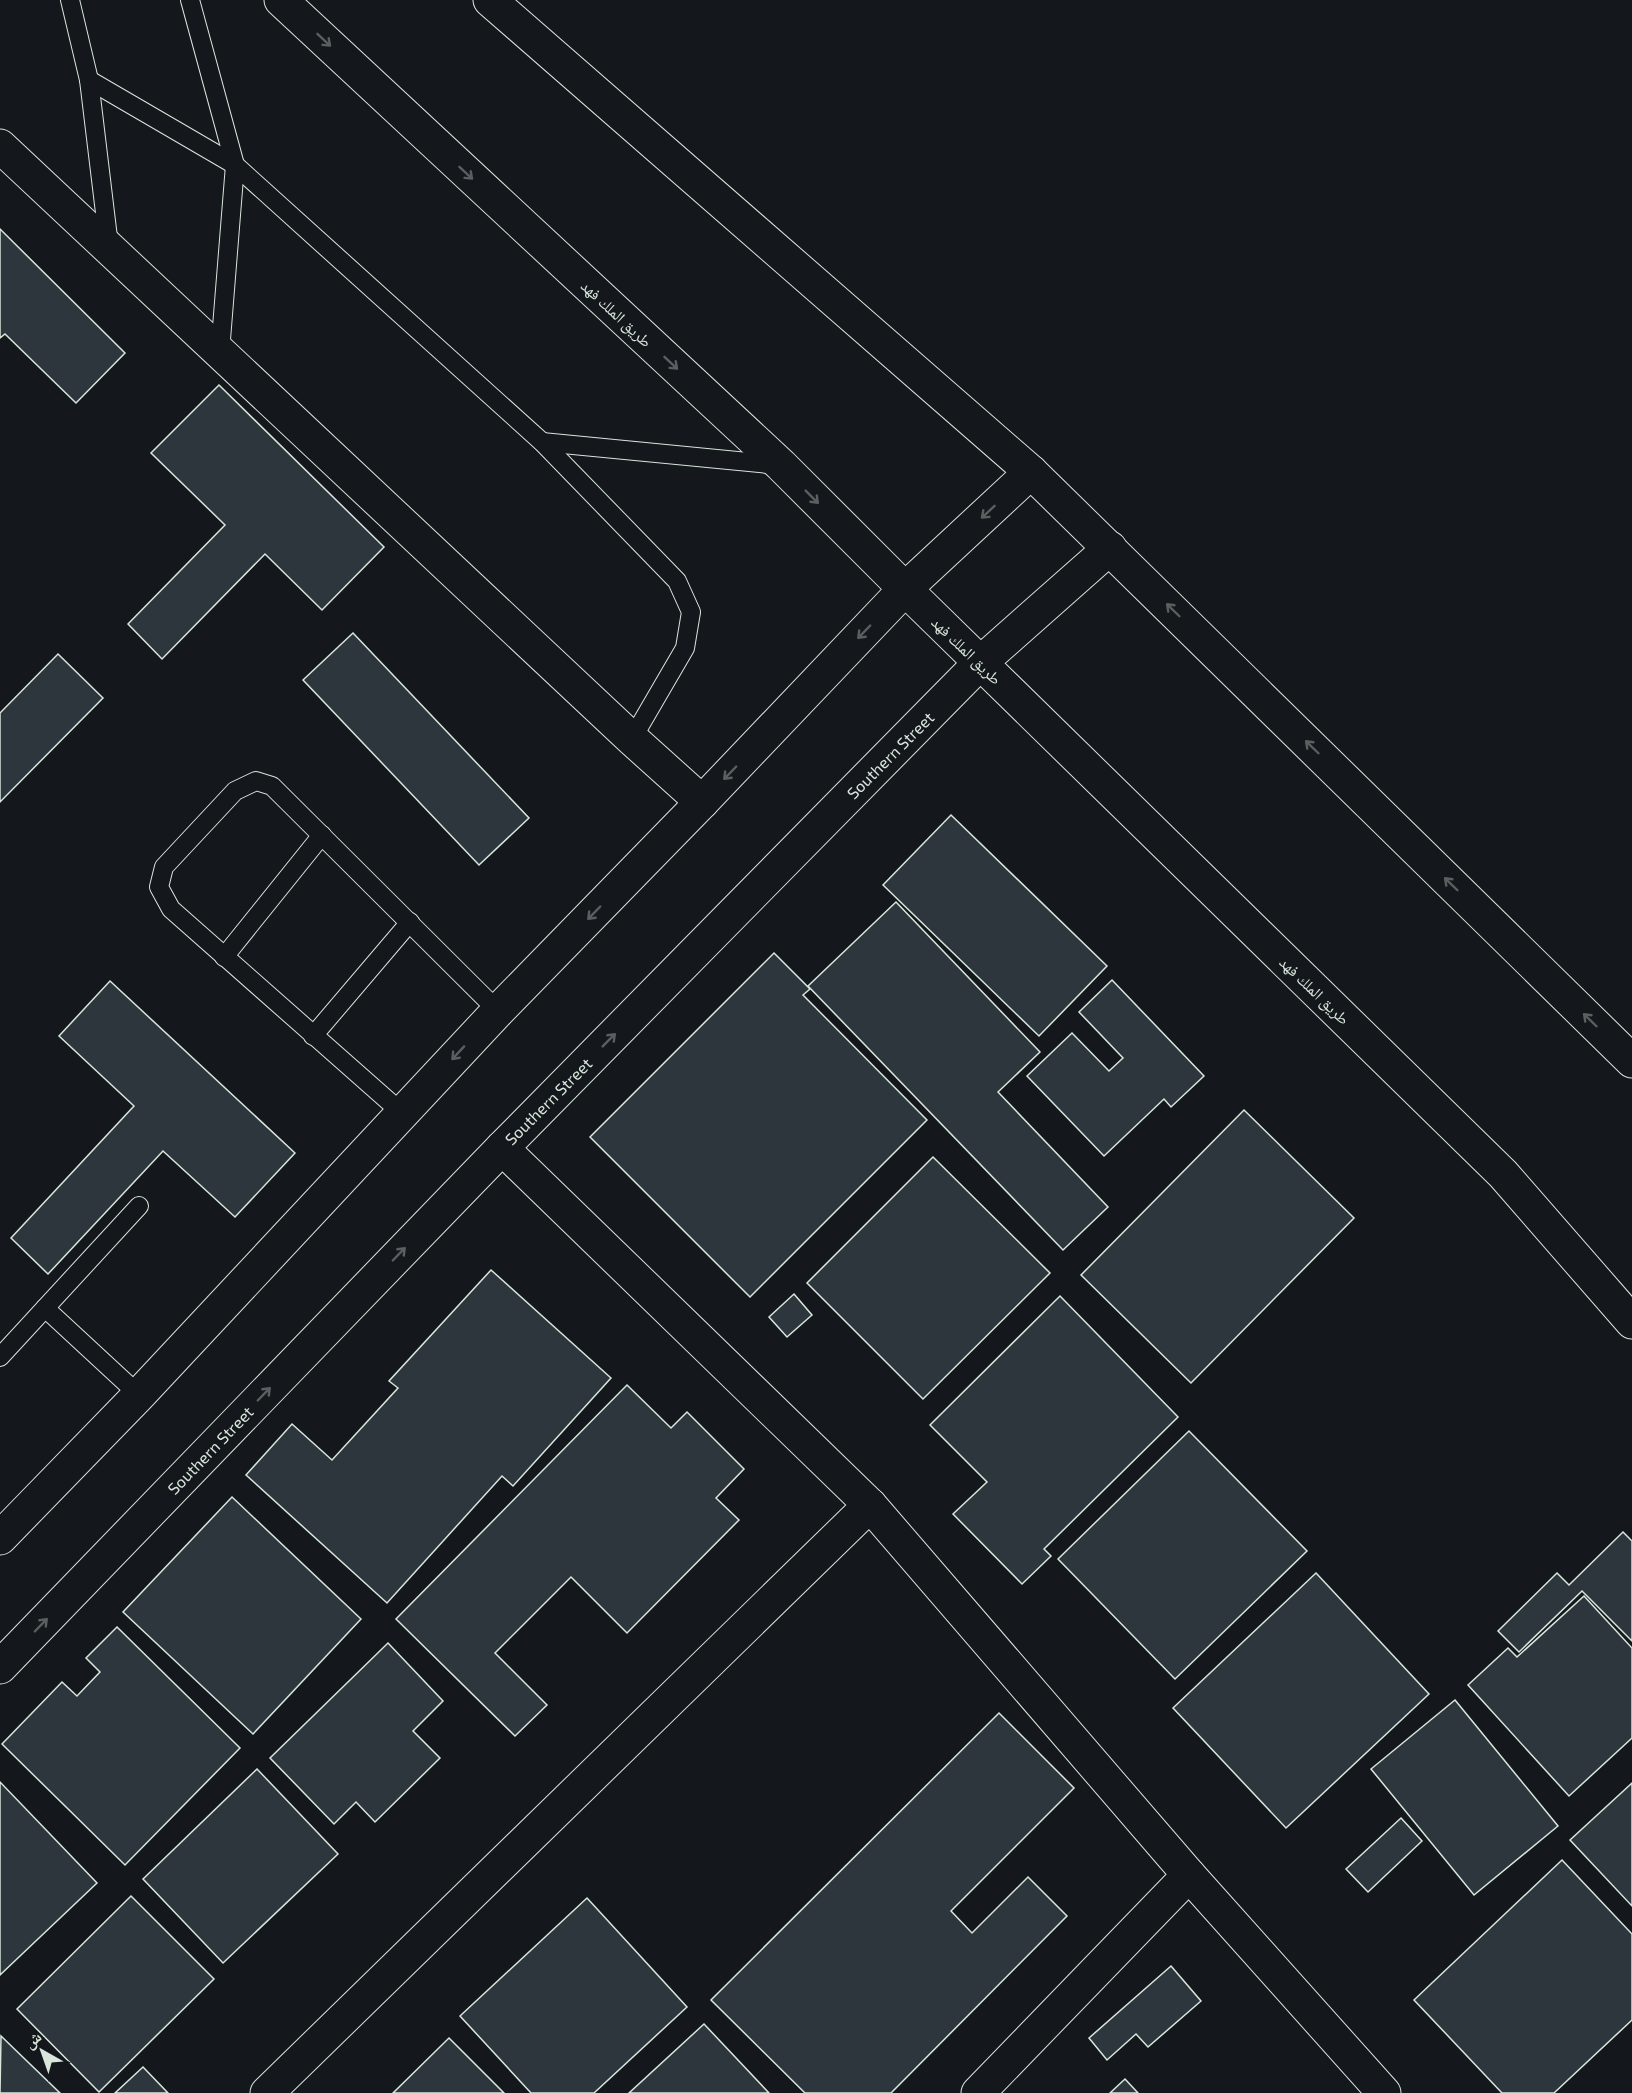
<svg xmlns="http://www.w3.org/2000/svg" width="1632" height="2093" font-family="'Exo 2','Noto Naskh Arabic',sans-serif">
	<rect width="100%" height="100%" fill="#14181c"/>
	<!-- building -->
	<g fill="#2c363c" stroke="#d8e6dc" stroke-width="1.5">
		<path d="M0,229L125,353L76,403L5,334L0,338Z"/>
		<path d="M219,385L384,547L322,610L265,554L162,659L128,624L225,525L151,453Z"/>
		<path d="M353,633L529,818L479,865L303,680Z"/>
		<path d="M58,654L103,698L0,802V713Z"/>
		<path d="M951,815L1107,966L1039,1036L883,885Z"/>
		<path d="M896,902L1040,1052L998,1092L1108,1207L1063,1250L808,986Z"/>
		<path d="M774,953L810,989L803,995L927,1120L750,1297L590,1137Z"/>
		<path d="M1112,980L1204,1076L1171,1107L1164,1099L1104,1156L1027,1076L1072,1033L1109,1071L1123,1058L1079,1012Z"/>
		<path d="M110,981L295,1153L235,1217L163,1151L48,1274L11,1238L134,1106L59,1036Z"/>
		<path d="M1244,1110L1354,1218L1191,1383L1081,1275Z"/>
		<path d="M933,1157L1050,1273L923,1399L807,1283Z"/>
		<path d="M491,1270L611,1378L513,1486L502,1476L387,1603L246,1475L292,1424L332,1460L398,1388L389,1381Z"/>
		<path d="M794,1294L812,1315L787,1337L769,1317Z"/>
		<path d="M1060,1296L1178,1417L1044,1549L1051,1556L1022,1584L953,1514L987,1482L930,1425Z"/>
		<path d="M627,1385L671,1428L687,1412L744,1469L716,1498L739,1520L627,1633L571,1577L495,1653L547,1705L515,1736L396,1619Z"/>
		<path d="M1189,1431L1307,1551L1175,1679L1058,1559Z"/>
		<path d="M232,1497L361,1619L253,1734L123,1612Z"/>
		<path d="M1623,1532L1632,1541V1641L1582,1591L1519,1652L1498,1631L1557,1573L1569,1585Z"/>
		<path d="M1316,1573L1429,1694L1286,1828L1173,1708Z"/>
		<path d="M1584,1596L1632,1648V1738L1569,1796L1468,1685L1508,1648L1517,1657Z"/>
		<path d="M117,1627L240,1748L125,1865L2,1744L62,1682L77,1696L100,1672L86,1658Z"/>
		<path d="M388,1643L443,1701L413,1731L440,1758L375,1822L356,1802L334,1824L270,1758Z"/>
		<path d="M1455,1700L1558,1826L1474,1895L1371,1769Z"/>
		<path d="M999,1713L1074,1788L951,1911L972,1933L1028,1877L1067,1916L891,2093H805L711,2000Z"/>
		<path d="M257,1769L338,1854L223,1963L143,1879Z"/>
		<path d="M0,1782L97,1883L0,1975Z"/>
		<path d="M1632,1783V1906L1570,1840Z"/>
		<path d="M1401,1818L1422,1841L1368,1892L1346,1869Z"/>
		<path d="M1562,1860L1632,1934V2020L1554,2093H1502L1414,2000Z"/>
		<path d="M131,1896L214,1979L99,2092L17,2009Z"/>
		<path d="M587,1898L687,2007L594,2093H531L460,2016Z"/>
		<path d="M1171,1966L1201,2001L1148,2047L1136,2034L1107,2060L1089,2038Z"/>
		<path d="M704,2024L769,2093H629Z"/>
		<path d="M1,2036L60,2093H0Z"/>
		<path d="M449,2038L504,2093H393Z"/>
		<path d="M143,2067L168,2093H115Z"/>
		<path d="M1125,2079L1138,2093H1110Z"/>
	</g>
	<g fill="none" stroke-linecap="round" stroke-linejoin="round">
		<defs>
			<g id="service">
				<path d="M70,0L89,80L109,246"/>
				<path d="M190,0L235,165L220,352"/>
				<path d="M89,80L235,165L542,442L677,581L691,612L685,648L632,739"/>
				<path d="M542,442L779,465"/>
				<path d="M224,957L322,835"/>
				<path d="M313,1036L410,922"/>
				<path d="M402,1113L171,909L159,887L164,867L235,791L256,781L272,786L498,1011"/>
				<path d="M45,1308L139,1395"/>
				<path d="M0,1357L139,1206"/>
			</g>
			<g id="minor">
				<path d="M0,146L632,739L702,802"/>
				<path d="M502,1148L870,1505L1189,1875L1384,2093"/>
				<path d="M267,2093L870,1505"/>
				<path d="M978,2093L1189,1875"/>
			</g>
			<g id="secondary">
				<path d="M0,1538L139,1395L498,1011L702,802L905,589L1031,472"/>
				<path d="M0,1667L502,1148L980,663L1110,548"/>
			</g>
			<g id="motorway">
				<path d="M281,0L781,465L905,589L1503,1174L1632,1322"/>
				<path d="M490,0L1031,472L1632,1061"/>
			</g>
		</defs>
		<!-- service casing -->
		<use href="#service" stroke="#d8e6dc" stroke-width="20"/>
		<!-- minor casing -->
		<use href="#minor" stroke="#d8e6dc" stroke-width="35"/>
		<!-- secondary casing -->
		<use href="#secondary" stroke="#d8e6dc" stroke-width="35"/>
		<!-- motorway casing -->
		<use href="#motorway" stroke="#d8e6dc" stroke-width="35"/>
		<!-- service -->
		<use href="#service" stroke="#14181c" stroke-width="18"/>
		<!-- minor -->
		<use href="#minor" stroke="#14181c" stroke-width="33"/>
		<!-- secondary -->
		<use href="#secondary" stroke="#14181c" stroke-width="33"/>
		<!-- motorway -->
		<use href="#motorway" stroke="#14181c" stroke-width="33"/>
	</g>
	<!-- one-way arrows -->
	<defs><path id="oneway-shaft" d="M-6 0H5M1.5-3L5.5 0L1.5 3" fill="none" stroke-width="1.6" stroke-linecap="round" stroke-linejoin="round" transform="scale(1.5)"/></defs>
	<g stroke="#59605f">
		<use href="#oneway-shaft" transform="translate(324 40) rotate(43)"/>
		<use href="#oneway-shaft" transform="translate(466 173) rotate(43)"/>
		<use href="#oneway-shaft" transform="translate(671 363) rotate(43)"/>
		<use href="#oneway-shaft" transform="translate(812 497) rotate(45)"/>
		<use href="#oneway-shaft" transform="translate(988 512) rotate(137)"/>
		<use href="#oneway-shaft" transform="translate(1173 610) rotate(-136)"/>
		<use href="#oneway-shaft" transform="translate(864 632) rotate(134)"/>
		<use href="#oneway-shaft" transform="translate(1312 747) rotate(-136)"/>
		<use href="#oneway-shaft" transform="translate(730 773) rotate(134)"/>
		<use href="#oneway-shaft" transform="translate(1451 884) rotate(-136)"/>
		<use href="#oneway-shaft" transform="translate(594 913) rotate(134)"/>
		<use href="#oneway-shaft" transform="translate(1590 1020) rotate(-136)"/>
		<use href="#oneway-shaft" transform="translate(609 1040) rotate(-45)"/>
		<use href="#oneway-shaft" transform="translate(458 1053) rotate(133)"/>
		<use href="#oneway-shaft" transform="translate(399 1254) rotate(-46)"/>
		<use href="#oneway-shaft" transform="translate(264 1394) rotate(-46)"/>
		<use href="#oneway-shaft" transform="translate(41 1625) rotate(-46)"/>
	</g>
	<g text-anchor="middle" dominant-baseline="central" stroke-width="4.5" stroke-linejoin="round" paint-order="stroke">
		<!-- street labels -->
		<g font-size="16" fill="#d8e6dc" stroke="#14181c">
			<text transform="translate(617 313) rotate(43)">طريق الملك فهد</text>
			<text transform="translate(967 650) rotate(44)">طريق الملك فهد</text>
			<text transform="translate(890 755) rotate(-45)">Southern Street</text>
			<text transform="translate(1315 990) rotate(44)">طريق الملك فهد</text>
			<text transform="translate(548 1101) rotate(-45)">Southern Street</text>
			<text transform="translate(210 1450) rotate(-46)">Southern Street</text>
		</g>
	</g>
	<!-- north arrow -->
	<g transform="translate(42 2051) rotate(320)" stroke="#14181c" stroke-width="4.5" paint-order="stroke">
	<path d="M0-4.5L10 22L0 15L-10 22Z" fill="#d8e6dc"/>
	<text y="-9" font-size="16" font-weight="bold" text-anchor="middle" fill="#d8e6dc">ش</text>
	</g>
</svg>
